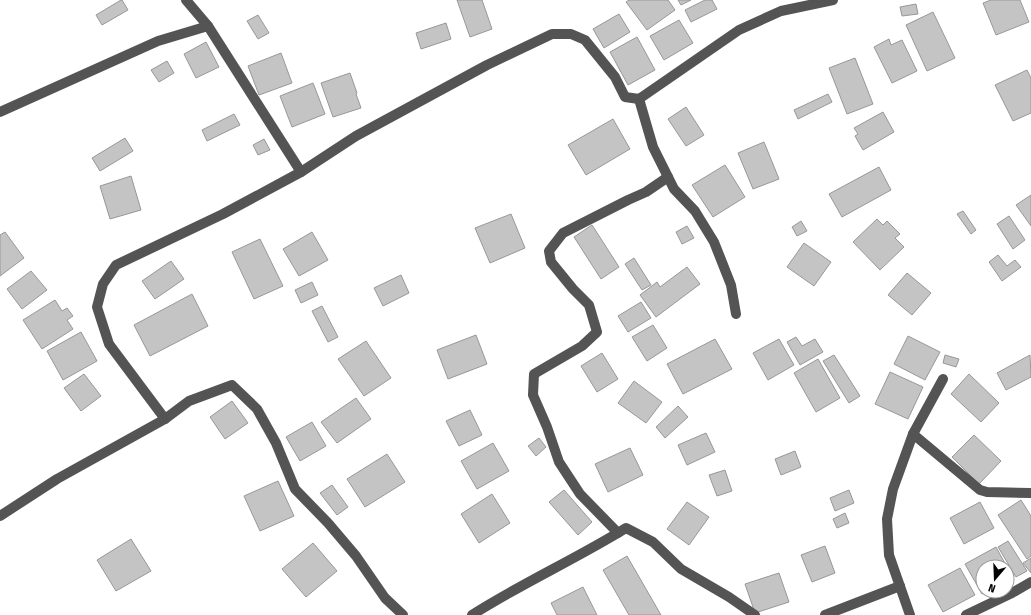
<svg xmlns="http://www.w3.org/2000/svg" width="1031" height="615" font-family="'Fira Sans Condensed',sans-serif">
	<rect width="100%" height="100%" fill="#fff"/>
	<!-- building -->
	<g fill="#c4c4c4" stroke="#989898">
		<path d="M121,0H122L128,10L102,25L96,15Z"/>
		<path d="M457,0H482L492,29L470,37Z"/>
		<path d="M629,0H668L675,10L647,30L626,2Z"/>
		<path d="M678,0H691L681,5Z"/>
		<path d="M705,0H712L717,9L691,22L685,10Z"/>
		<path d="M991,0H1020L1029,22L996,35L983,3Z"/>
		<path d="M916,4L918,14L902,16L900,7Z"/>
		<path d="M933,12L955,58L927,71L906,25Z"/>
		<path d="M619,14L630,32L604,48L593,29Z"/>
		<path d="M258,15L269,33L258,39L247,21Z"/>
		<path d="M679,20L693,43L664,60L650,36Z"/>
		<path d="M446,23L451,39L421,49L416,33Z"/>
		<path d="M637,37L655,70L628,85L610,52Z"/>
		<path d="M889,39L891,45L902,40L917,71L892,83L874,47Z"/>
		<path d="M206,42L219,67L196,78L184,54Z"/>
		<path d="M281,53L292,83L259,95L248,66Z"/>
		<path d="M855,58L873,104L847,114L829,68Z"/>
		<path d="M167,61L174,73L159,82L151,70Z"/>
		<path d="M1027,70L1031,78V113L1013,121L995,85Z"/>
		<path d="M350,73L357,93L356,94L361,108L333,117L321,83Z"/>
		<path d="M313,83L325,114L292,127L280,96Z"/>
		<path d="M828,94L832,102L798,119L794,110Z"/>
		<path d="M686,107L704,135L686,146L668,119Z"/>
		<path d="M883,112L894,132L863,150L855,136L858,134L854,128Z"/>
		<path d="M234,114L240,125L207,141L202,130Z"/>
		<path d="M613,119L630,149L586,175L568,145Z"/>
		<path d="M125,138L133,151L100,171L92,158Z"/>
		<path d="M264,139L270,150L258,155L253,145Z"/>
		<path d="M764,142L779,179L753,189L738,153Z"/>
		<path d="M725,165L745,197L713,217L692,185Z"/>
		<path d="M879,167L891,190L842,217L829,194Z"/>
		<path d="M131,176L141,210L110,219L100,186Z"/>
		<path d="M1031,195V226L1016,205Z"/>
		<path d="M963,211L976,230L971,234L957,214Z"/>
		<path d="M511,214L525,248L490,263L475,228Z"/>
		<path d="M1009,216L1025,240L1013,249L997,224Z"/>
		<path d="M877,219L883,225L887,221L900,234L895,238L904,247L880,270L853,242Z"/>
		<path d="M801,221L807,231L797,236L792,227Z"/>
		<path d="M592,225L619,267L601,279L574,237Z"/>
		<path d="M687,226L694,238L682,244L676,232Z"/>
		<path d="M5,232L24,258L0,276V235Z"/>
		<path d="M312,232L328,260L299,276L283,249Z"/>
		<path d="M260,239L283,286L254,299L232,252Z"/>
		<path d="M804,243L831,262L814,286L787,267Z"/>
		<path d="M998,255L1007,266L1015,260L1021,267L1002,281L989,262Z"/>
		<path d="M634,258L651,285L642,290L625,264Z"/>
		<path d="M171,261L184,279L155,299L142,281Z"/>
		<path d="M687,267L700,284L656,317L640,295L657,282L660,287Z"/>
		<path d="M31,271L47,290L22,309L7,289Z"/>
		<path d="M907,273L931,293L912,315L888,295Z"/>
		<path d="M401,275L409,293L383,306L374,288Z"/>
		<path d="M312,282L318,295L301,303L295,290Z"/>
		<path d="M192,294L208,326L150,356L134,325Z"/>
		<path d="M55,300L62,311L67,308L73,316L67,320L73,329L42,349L23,320Z"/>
		<path d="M641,302L651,318L628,332L618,316Z"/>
		<path d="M322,306L338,337L328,342L312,311Z"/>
		<path d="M653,325L667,348L647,361L632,337Z"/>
		<path d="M81,332L97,361L63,380L47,351Z"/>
		<path d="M476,335L487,364L448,379L437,350Z"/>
		<path d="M908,336L940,352L925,380L894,364Z"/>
		<path d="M796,337L802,346L815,339L823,352L800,365L787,342Z"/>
		<path d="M715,339L732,369L683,394L667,364Z"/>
		<path d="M779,339L794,365L768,380L753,353Z"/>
		<path d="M366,341L391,378L364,396L338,359Z"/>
		<path d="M602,353L618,379L597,392L581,366Z"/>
		<path d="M834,355L860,396L849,403L823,361Z"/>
		<path d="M945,355L959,359L956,367L943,363Z"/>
		<path d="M1030,355L1031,377L1006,390L997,373Z"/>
		<path d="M818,359L840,398L816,412L794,373Z"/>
		<path d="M890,372L923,387L908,419L875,404Z"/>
		<path d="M84,374L101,396L81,411L64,388Z"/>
		<path d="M969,374L999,403L981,422L951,394Z"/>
		<path d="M634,381L662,402L646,423L618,403Z"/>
		<path d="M356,398L371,419L337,443L321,422Z"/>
		<path d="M232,401L248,423L225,439L210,417Z"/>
		<path d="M678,406L688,417L665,438L656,427Z"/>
		<path d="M470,410L482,435L459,446L446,421Z"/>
		<path d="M312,422L326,446L300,461L286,437Z"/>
		<path d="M706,433L715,452L687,465L678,445Z"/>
		<path d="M974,435L1001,461L979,484L952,457Z"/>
		<path d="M539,438L546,447L536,456L528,446Z"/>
		<path d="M493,443L509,471L477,489L461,461Z"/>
		<path d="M630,448L643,475L608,492L595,464Z"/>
		<path d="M795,451L801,467L781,475L775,459Z"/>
		<path d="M387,454L405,482L365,507L347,479Z"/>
		<path d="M725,470L732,491L717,496L709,475Z"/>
		<path d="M278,481L294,516L260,531L244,496Z"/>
		<path d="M332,485L348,507L337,515L320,493Z"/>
		<path d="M564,490L592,522L578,535L549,502Z"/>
		<path d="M849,490L854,503L835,511L830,498Z"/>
		<path d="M492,494L510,523L479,543L461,514Z"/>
		<path d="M1021,500L1031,516V556L1027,559L998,515Z"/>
		<path d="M687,502L709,517L689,545L667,529Z"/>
		<path d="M980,502L994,528L964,544L950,518Z"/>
		<path d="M845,513L849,523L837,528L833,519Z"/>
		<path d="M131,539L151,571L116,591L97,560Z"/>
		<path d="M1008,541L1027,571L1016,577L998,547Z"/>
		<path d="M313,543L337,571L306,597L282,569Z"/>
		<path d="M825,546L835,573L812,582L801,555Z"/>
		<path d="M996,547L1007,567H983V591H987L982,594L965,564Z"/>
		<path d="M627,556L661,615H629L603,570Z"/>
		<path d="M1031,558V573L1023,563Z"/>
		<path d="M1007,567L1013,578L1007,581Z"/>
		<path d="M960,568L975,595L943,612L928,585Z"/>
		<path d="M779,573L789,602L755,613L745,584Z"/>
		<path d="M583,587L597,615H557L551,603Z"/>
	</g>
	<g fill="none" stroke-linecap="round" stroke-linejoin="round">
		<!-- minor -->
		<g stroke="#545454" stroke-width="10">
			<path d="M186,0L208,26"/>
			<path d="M639,99L653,147L674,189L695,211L714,242L731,285L736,314"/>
			<path d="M0,112L158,41L208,26L301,172"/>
			<path d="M165,419L109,344L97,307L103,284L116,265L223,214L301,172L356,136L487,65L552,34H571L585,40L615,77L625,97L639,99L739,30L781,11L833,0"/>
			<path d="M913,434L980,490L987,492L1031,493"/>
			<path d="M0,516L57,479L165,419L189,401L232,385L257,409L276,443L295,489L328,523L356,556L385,598L403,615"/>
			<path d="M618,533L580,494L559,462L547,427L533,395L534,374L582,346L597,332L589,305L573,289L551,262L549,251L563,233L628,200L646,192L668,177"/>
			<path d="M472,615C522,583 576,559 626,528L653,542L681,569L729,597L755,615"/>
			<path d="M825,615L900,586"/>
			<path d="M910,615L889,555L887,519L893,489L913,434L943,379"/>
			<path d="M966,615L1012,593L1031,582"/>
		</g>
	</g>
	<!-- north arrow -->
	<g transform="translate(995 579) rotate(199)"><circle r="19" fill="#ffffff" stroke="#999999"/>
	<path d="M0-3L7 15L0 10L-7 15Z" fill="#000000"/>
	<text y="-6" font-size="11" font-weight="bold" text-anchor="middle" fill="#000000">N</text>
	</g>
</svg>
